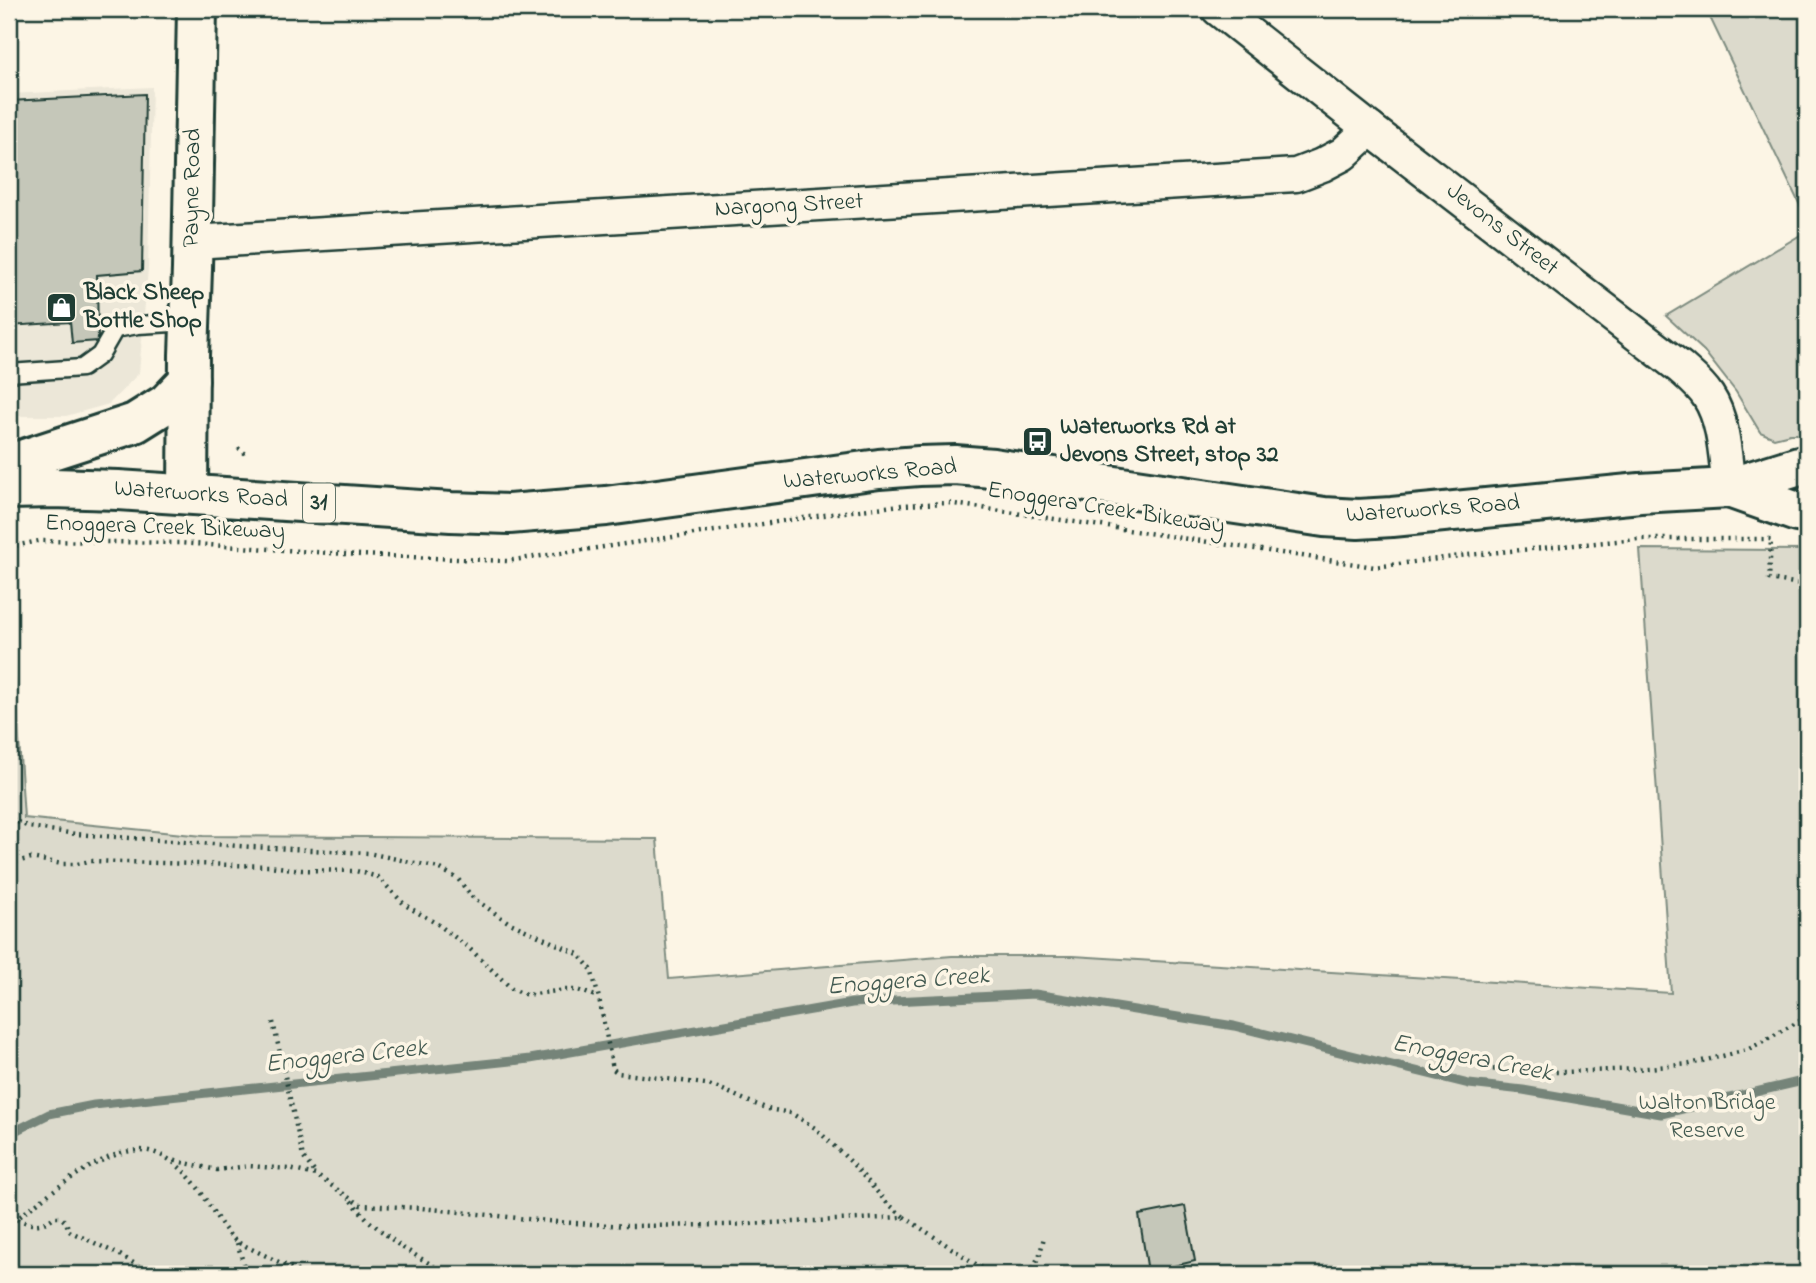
<svg xmlns="http://www.w3.org/2000/svg" width="1816" height="1283" font-family="'Indie Flower',sans-serif">
	<rect width="100%" height="100%" fill="#fcf5e5"/>
	<filter id="ink" filterUnits="userSpaceOnUse"><feTurbulence type="fractalNoise" baseFrequency=".0143" numOctaves="2"/><feDisplacementMap in="SourceGraphic" scale="14" xChannelSelector="R" yChannelSelector="G"/><feConvolveMatrix kernelMatrix="1 2 1 2 8 2 1 2 1" color-interpolation-filters="sRGB"/></filter>
	<g filter="url(#ink)">
		<!-- built -->
		<path fill="#ece7d8" d="M152,87L148,269L139,373L109,404L66,416H9V94Z"/>
		<!-- green -->
		<g fill="#dcdacc" stroke="#7e8c80" stroke-width="2">
			<path d="M1706,9H1807V220Z"/>
			<path d="M1807,231V434H1790L1774,438L1760,432L1736,392L1704,351L1666,316Z"/>
			<path d="M1640,549L1807,550V1274H9V584L24,818L203,836L657,839L669,979L952,956H1073L1671,993Z"/>
		</g>
		<g fill="none" stroke-linecap="round" stroke-linejoin="round">
			<!-- stream -->
			<path stroke="#758479" stroke-width="9" d="M9,1134L49,1114L94,1105L530,1059L852,1003L1035,994L1234,1026L1469,1084L1523,1090L1661,1114L1807,1080"/>
		</g>
		<!-- building -->
		<g fill="#c5c7b9" stroke="#1f3d34" stroke-width="2">
			<path d="M145,94L142,271L97,275L98,341L72,343L70,322L9,326V101Z"/>
			<path d="M1185,1206L1195,1261L1148,1272L1139,1215Z"/>
		</g>
		<g fill="none" stroke-linecap="round" stroke-linejoin="round">
			<defs>
				<path id="service" d="M9,373L82,368L100,355L115,329L138,325L190,322"/>
				<g id="minor">
					<path d="M1218,9L1370,129L1681,368C1691,377 1701,385 1708,396C1725,422 1725,458 1729,488"/>
					<path d="M193,242L1296,175L1322,165L1343,154L1370,129"/>
				</g>
				<g id="secondary">
					<path d="M9,464L135,423L167,403L189,380"/>
					<path d="M188,493L189,355L192,269L197,9"/>
				</g>
				<g id="primary">
					<path d="M1729,488L1797,512L1807,513"/>
					<path d="M9,489L53,488L118,490L451,512L509,514L606,506L879,469L919,466L955,465L993,468L1324,517L1358,519L1392,517L1640,493L1729,488L1799,466H1807"/>
				</g>
			</defs>
			<!-- service casing -->
			<use href="#service" stroke="#1f3d34" stroke-width="21"/>
			<!-- minor casing -->
			<use href="#minor" stroke="#1f3d34" stroke-width="37"/>
			<!-- secondary casing -->
			<use href="#secondary" stroke="#1f3d34" stroke-width="44"/>
			<!-- primary casing -->
			<use href="#primary" stroke="#1f3d34" stroke-width="44"/>
			<!-- path -->
			<g stroke="#1f3d34" stroke-width="4.5" stroke-dasharray="2 5" stroke-linecap="butt">
				<path d="M238,448L246,454"/>
				<path d="M9,547L39,541L179,543L360,555L507,561L852,511L902,505L948,503L1375,567L1468,555L1638,539H1771L1769,579L1807,585"/>
				<path d="M9,812L13,820L29,827L76,834L253,847L368,853L439,868L458,879L473,898L508,922L578,954L591,969L599,998L613,1069L618,1073L705,1084L721,1089L745,1100L768,1109L791,1113L815,1128L851,1162L886,1202L904,1217L726,1225L627,1226L557,1222L421,1208L360,1205L316,1175L289,1169L249,1166L217,1170L172,1160"/>
				<path d="M9,864L31,858L62,864H77L90,861L160,863L270,866L301,870L356,871L378,877L405,905L439,925L469,948L512,989L527,995L565,990H578L598,997"/>
				<path d="M273,1022L303,1157L316,1174"/>
				<path d="M1479,1068L1521,1072H1566L1637,1069L1690,1064L1747,1050L1807,1017"/>
				<path d="M351,1201L369,1221L400,1246L447,1274"/>
				<path d="M904,1217L991,1274"/>
				<path d="M17,1219C28,1224 37,1227 48,1221C57,1216 50,1217 60,1217L66,1222L69,1231L120,1255L152,1274"/>
				<path d="M9,1225C40,1201 108,1142 149,1151C165,1155 179,1165 189,1177C208,1197 217,1225 237,1242L304,1274"/>
				<path d="M237,1243L247,1274"/>
				<path d="M1030,1274L1040,1254L1044,1237"/>
			</g>
			<!-- service -->
			<use href="#service" stroke="#fcf5e5" stroke-width="16"/>
			<!-- minor -->
			<use href="#minor" stroke="#fcf5e5" stroke-width="32"/>
			<!-- secondary -->
			<use href="#secondary" stroke="#fcf5e5" stroke-width="38"/>
			<!-- primary -->
			<use href="#primary" stroke="#fcf5e5" stroke-width="38"/>
		</g>
	</g>
	<!-- icons -->
	<defs>
		<symbol id="shop-square" viewBox="-11 -11 22 22"><rect x="-9" y="-9" width="18" height="18" rx="4" fill="#1f3d34" stroke="#fcf5e5"/><path d="M-5-2.5h2.3a2.7 3.5 0 0 1 5.4 0H5L5.5 6h-11ZM-1.5-2.5h3a1.5 2.3 0 0 0-3 0Z" fill="#fff"/></symbol>
		<symbol id="bus-square" viewBox="-11 -11 22 22"><rect x="-9" y="-9" width="18" height="18" rx="4" fill="#1f3d34" stroke="#fcf5e5"/><path d="M-5-6H5V4H4V6H2V4H-2V6H-4V4H-5ZM-3.5-4V0h7V-4ZM-3.5 1.2v1.5H-2V1.2ZM2 1.2v1.5H3.5V1.2Z" fill="#fff"/></symbol>
	</defs>
	<g fill-rule="evenodd">
		<use href="#shop-square" x="44" y="290" width="35" height="35"/>
		<use href="#bus-square" x="1020" y="424" width="35" height="35"/>
	</g>
	<g text-anchor="middle" dominant-baseline="central" stroke-width="7" stroke-linejoin="round" paint-order="stroke">
		<!-- shield labels -->
		<rect fill="#fcf5e5" stroke="#617469" stroke-width="2" x="303" y="483.5" width="32" height="39" rx="5"/>
		<g font-size="23" font-weight="bold" fill="#1f3d34">
			<text x="319" y="503">31</text>
		</g>
		<!-- street labels -->
		<g font-size="24" fill="#1f3d34" stroke="#fcf5e5">
			<text transform="translate(193 188) rotate(-89)">Payne Road</text>
			<text transform="translate(789 206) rotate(-3)">Nargong Street</text>
			<text transform="translate(1502 230) rotate(38)">Jevons Street</text>
			<text transform="translate(870 475) rotate(-5)">Waterworks Road</text>
			<text transform="translate(201 495) rotate(4)">Waterworks Road</text>
			<text transform="translate(1106 509) rotate(9)">Enoggera Creek Bikeway</text>
			<text transform="translate(1433 510) rotate(-4)">Waterworks Road</text>
			<text transform="translate(165 528) rotate(2)">Enoggera Creek Bikeway</text>
		</g>
		<!-- poi labels -->
		<g font-size="24" font-weight="bold" fill="#1f3d34" stroke="#fcf5e5" text-anchor="start">
			<text x="84" y="293">Black Sheep<tspan x="84" dy="28">Bottle Shop</tspan></text>
			<text x="1060" y="427">Waterworks Rd at<tspan x="1060" dy="28">Jevons Street, stop 32</tspan></text>
		</g>
		<!-- park labels -->
		<g font-size="24" fill="#455c52" stroke="#fcf5e5">
			<text x="1707" y="1103">Walton Bridge<tspan x="1707" dy="28">Reserve</tspan></text>
		</g>
		<!-- water labels -->
		<g font-size="26" font-style="italic" fill="#435a51" stroke="#fcf5e5">
			<text transform="translate(908 982) rotate(-4)">Enoggera Creek</text>
			<text transform="translate(346 1057) rotate(-6)">Enoggera Creek</text>
			<text transform="translate(1472 1059) rotate(11)">Enoggera Creek</text>
		</g>
	</g>
	<!-- margin -->
	<rect width="1816" height="1283" fill="none" stroke="#fcf5e5" stroke-width="35"/>
	<rect x="18" y="18" width="1781" height="1248" fill="none" stroke="#1f3d34" stroke-width="2.5" filter="url(#ink)"/>
</svg>
